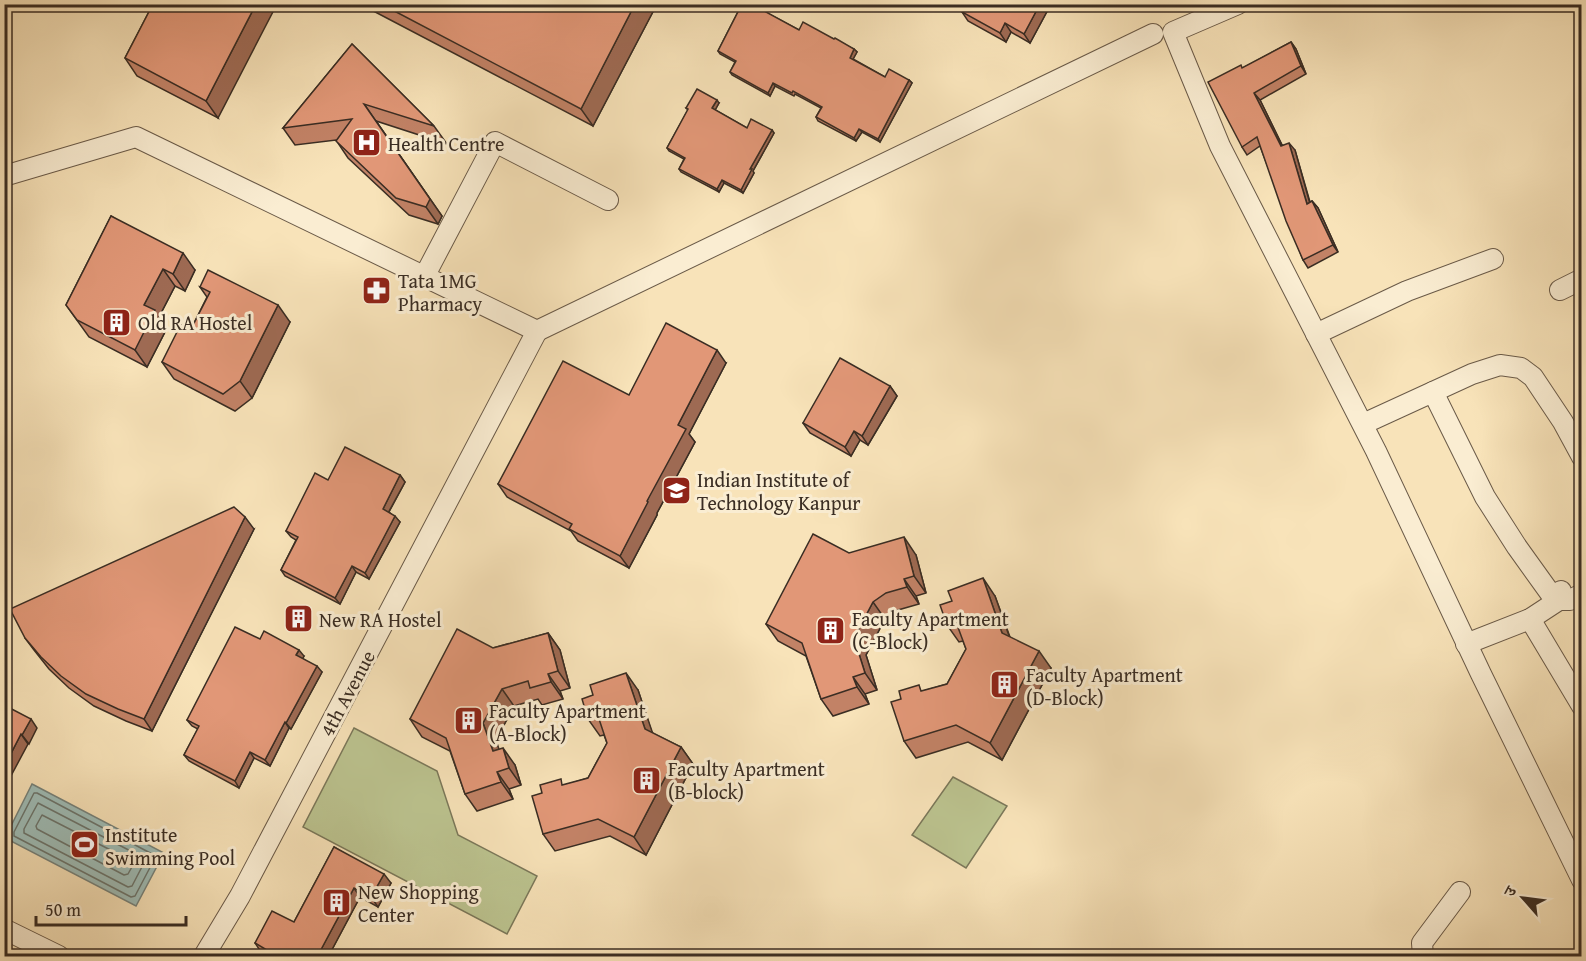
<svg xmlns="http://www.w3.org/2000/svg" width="1586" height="961" font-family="'Gentium Book Plus','Noto Serif Devanagari',serif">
	<rect width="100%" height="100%" fill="#f8e3b9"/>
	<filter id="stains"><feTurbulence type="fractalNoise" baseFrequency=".00333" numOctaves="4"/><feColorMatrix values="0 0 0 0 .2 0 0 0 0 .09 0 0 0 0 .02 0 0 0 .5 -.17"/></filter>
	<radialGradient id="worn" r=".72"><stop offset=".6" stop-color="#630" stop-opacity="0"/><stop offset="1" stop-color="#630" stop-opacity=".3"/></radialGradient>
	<!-- green -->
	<g fill="#bcc490" stroke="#7b785a" stroke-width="1.5">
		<path d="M354,728L437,771L458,835L537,876L507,934L303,827Z"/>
		<path d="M953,777L1007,806L966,868L912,835Z"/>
	</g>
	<!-- water -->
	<path fill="#9fbdb7" stroke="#77837c" stroke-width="1.5" d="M32,784L164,853L136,906L5,838Z"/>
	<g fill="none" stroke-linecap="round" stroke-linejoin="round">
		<!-- shore -->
		<g stroke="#6c756d" stroke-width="1.5">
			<path d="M34,793H37L154,855L155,858L135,896L131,897L14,836V832Z"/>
			<path d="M38,803L144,858L145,861L132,886L128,887L24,833V829Z"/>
			<path d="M42,815L132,861L133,865L128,874L124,875L37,829L36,826Z"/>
		</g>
		<defs>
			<g id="street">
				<path d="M1238,4L1173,32L1220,146L1376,451L1481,674L1582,880"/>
				<path d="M4,176L136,137L537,331"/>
				<path d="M424,277L495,142L608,200"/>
				<path d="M1560,290L1582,279"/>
				<path d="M537,331L1153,34"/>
				<path d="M1316,334L1407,291L1493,259"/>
				<path d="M1433,392L1485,497L1517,547L1550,593L1559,600H1570L1582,594"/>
				<path d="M1363,424L1472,374L1500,365L1521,368L1533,377L1563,422L1582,457"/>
				<path d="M1530,619L1582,706"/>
				<path d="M1466,644L1530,619L1559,600L1561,591"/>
				<path d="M4,929L59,956"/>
				<path d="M204,956L240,896L537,331"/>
				<path d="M1423,956L1422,943L1460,892"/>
			</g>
		</defs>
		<!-- street casing -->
		<use href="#street" stroke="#6a5a48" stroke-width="22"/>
		<!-- street -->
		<use href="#street" stroke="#faedd2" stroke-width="20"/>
	</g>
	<!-- wall -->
	<g fill="#c28266" stroke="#3a2d23" stroke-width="1.5">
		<path d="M153,4L218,118L137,76L125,58Z"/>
		<path d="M360,4H657L593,126Z"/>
		<path d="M742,4H770L771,6L767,13L799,30L834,39L854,49L857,52L853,59L885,77L909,80L912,83L880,142L862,132L856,141L818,121L816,117L821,108L795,94L794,96L775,86L770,96L732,75L730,72L735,62L720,54L718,51Z"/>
		<path d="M963,4H1051L1030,43L1011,32L1006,42L968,21L962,12L965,6Z"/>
		<path d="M1291,42L1296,49L1306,74L1260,100L1282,145L1295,150L1310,202L1312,201L1318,208L1338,252L1308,268L1303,260L1260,146L1247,155L1242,147L1243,68Z"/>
		<path d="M352,44L434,126L447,144L376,121L442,216L438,224L409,215L348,158L336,140L295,145L283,128Z"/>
		<path d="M719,103L715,110L747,128L772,130L774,133L753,171L754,173L743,193L724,183L719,192L681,172L679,169L684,159L669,151L667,148L688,110L686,108Z"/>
		<path d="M111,216L195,270L185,291L175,286L159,317L167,328L147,367L89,337L66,305Z"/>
		<path d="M200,287L290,322L252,398L235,411L174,379L162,362L191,329L207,297Z"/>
		<path d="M726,363L689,434L695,442L657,513V515L629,568L578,541L571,531L507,497L498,484L629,395Z"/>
		<path d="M890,386L897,396L868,445L860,440L851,456L810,433L803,423Z"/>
		<path d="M400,475L405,482L389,512L400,522L369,579L356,572L340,604L285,576L281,570L296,540L291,537L286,531L328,480Z"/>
		<path d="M254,529L152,731L126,721L94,706L69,688L49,669L34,650L25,638Z"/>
		<path d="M916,555L926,593L916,596L919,604L898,610L885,619L866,655L877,690L865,694L869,704L833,716L821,699L806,656L778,641L766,624Z"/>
		<path d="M995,596L1010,637L1051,668L1002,760L968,742L916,758L904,741L923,691L947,684L966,649L963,641L959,642L947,625Z"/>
		<path d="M548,633L560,650L570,688L560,691L563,699L542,705L538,699L514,706L496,740L498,749L515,765L521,785L509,789L513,799L477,811L465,794L450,751L422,737L410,719L493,648Z"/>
		<path d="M260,639L304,656L302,658L322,672L291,729L289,728L270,766L254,758L239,788L189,761L184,755L198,729L192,726L187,720Z"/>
		<path d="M638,690L652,733L681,747L693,764L646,855L610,836L555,851L543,834L565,785L588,778L607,743L604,735L600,736L588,719Z"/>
		<path d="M334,847L391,883L378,907L360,897L328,957H264L265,954L261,952L255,943L294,922Z"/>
	</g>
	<!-- shaded-wall -->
	<g fill="#9e6a53" stroke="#3a2d23" stroke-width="1.5">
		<path d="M256,4H277L218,118L206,101Z"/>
		<path d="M635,4H657L593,126L581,109Z"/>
		<path d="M767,4H770L771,6L766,14L764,11Z"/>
		<path d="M1040,4H1051L1030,43L1024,34Z"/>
		<path d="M1005,23L1011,32L1006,42L1000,33Z"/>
		<path d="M1291,42L1296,49L1306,74L1301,66Z"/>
		<path d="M854,49L857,52L852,61L850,58Z"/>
		<path d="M909,80L912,83L880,142L878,139Z"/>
		<path d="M773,83L775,86L770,96L768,93Z"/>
		<path d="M1254,93L1260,100L1286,153L1281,146Z"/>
		<path d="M717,100L719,103L714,112L712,108Z"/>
		<path d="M364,104L442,216L438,224L426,207Z"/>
		<path d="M859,129L862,132L856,141L854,138Z"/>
		<path d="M772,130L774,133L753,171L754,173L743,193L741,190L750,169Z"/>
		<path d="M1289,143L1295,150L1312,211L1307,204Z"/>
		<path d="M722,180L724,183L719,192L717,189Z"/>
		<path d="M1312,201L1318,208L1338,252L1333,245Z"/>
		<path d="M183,253L195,270L185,291L173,274Z"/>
		<path d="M163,269L175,286L159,317L167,328L147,367L135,350L144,305Z"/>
		<path d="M278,305L290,322L252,398L240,381Z"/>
		<path d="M717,350L726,363L689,434L695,442L657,513V515L629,568L620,556L647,501L678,425Z"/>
		<path d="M890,386L897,396L868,445L862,436Z"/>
		<path d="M854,431L860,440L851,456L845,447Z"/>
		<path d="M400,475L405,482L387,515L383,509Z"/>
		<path d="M395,516L400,522L369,579L365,573Z"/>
		<path d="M245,517L254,529L152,731L144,719Z"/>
		<path d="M904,537L916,555L926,593L914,576Z"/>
		<path d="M352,566L356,572L340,604L335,598Z"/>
		<path d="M983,578L995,596L1014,650L1002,633Z"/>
		<path d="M904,579L916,596L919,604L907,587Z"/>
		<path d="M873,602L885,619L866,655L877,690L865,673L854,638Z"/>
		<path d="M548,633L560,650L570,688L558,671Z"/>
		<path d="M299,650L304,656L301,662L296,655Z"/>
		<path d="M1039,651L1051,668L1002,760L990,743Z"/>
		<path d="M317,666L322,672L291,729L286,723Z"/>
		<path d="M626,673L638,690L657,746L645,729Z"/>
		<path d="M548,674L560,691L563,699L551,682Z"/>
		<path d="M853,677L865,694L869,704L857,687Z"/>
		<path d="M502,689L514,706L496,740L505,768L493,751L483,723Z"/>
		<path d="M31,719L37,728L29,744L22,735Z"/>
		<path d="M285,722L289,728L270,766L265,760Z"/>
		<path d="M21,734L28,744L4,789V767Z"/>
		<path d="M681,747L693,764L646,855L634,837Z"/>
		<path d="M503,748L515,765L521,785L509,768Z"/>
		<path d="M250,752L254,758L239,788L235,781Z"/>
		<path d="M497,772L509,789L513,799L501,782Z"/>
		<path d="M384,874L391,883L378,907L371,897Z"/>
		<path d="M354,888L360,897L328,957H317Z"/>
	</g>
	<!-- building -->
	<g fill="#e19777" stroke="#3a2d23" stroke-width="1.5">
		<path d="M153,4H256L206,101L125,58Z"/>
		<path d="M381,4H635L581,109Z"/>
		<path d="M742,4H767L764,11L799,30L803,22L834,39L835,38L854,49L850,58L885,77L889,69L909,80L878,139L859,129L854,138L816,117L822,107L793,91L792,93L773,83L768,93L730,72L736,61L718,51Z"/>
		<path d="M966,4H1040L1024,34L1005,23L1000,33L962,12Z"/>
		<path d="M1291,42L1301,66L1254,93L1281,146L1289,143L1307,204L1312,201L1333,245L1303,260L1286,221L1257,137L1242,147L1208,82L1241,65L1242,68Z"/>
		<path d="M352,44L434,126L364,104L430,199L426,207L396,198L336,141L352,119L283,128Z"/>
		<path d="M697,89L717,100L712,108L747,128L751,119L772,130L750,169H752L741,190L722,180L717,189L679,169L685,158L667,148L688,109L686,108Z"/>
		<path d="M111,216L183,253L173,274L163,269L144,305L155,310L135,350L77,320L66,305Z"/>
		<path d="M208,270L278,305L240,381L223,394L162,362L181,324L191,329L210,292L200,287Z"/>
		<path d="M666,323L717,350L678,425L686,429L647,501L648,502L620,556L569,529L572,524L498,484L563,361L629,395Z"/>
		<path d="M840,358L890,386L862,436L854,431L845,447L803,423Z"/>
		<path d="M345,447L400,475L383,509L395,516L383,539L365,573L352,566L335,598L281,570L298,537L286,531L315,473L328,480Z"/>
		<path d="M234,507L245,517L144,719L118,709L86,694L61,676L41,657L25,638L10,609Z"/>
		<path d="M813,534L849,553L904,537L914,576L904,579L907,587L886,593L873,602L854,638L865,673L853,677L857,687L821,699L802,643L766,624Z"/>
		<path d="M983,578L1002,633L1039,651L990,743L956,725L904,741L891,702L901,699L899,691L919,685L921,691L947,684L966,649L956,622L947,625L940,605L952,601L948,591Z"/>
		<path d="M235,627L260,639L264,631L299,650L296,655L317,666L286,723L285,722L265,760L250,752L235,781L184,755L199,726L187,720Z"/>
		<path d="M457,629L493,648L548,633L558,671L548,674L551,682L530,688L528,681L502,689L483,723L493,751L503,748L509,768L497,772L501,782L465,794L446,738L410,719Z"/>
		<path d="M626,673L645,729L681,747L634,837L598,819L543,834L532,796L542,793L540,785L561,779L562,785L588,778L607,743L598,716L588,719L582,699L593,695L590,685Z"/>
		<path d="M4,705L31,719L22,735L21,734L4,767Z"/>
		<path d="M334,847L384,874L371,897L354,888L317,957H264L267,950L255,943L272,911L294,922Z"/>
	</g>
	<!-- icons -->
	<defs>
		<symbol id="hospital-square" viewBox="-11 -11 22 22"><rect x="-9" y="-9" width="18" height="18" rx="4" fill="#8f2418" stroke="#faedd2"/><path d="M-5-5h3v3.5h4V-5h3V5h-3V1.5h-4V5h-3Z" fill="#fff"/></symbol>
		<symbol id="pharmacy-square" viewBox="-11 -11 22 22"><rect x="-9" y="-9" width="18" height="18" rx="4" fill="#8f2418" stroke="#faedd2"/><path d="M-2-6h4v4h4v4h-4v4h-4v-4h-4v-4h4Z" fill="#fff"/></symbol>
		<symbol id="building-square" viewBox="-11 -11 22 22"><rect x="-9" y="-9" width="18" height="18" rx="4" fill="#8f2418" stroke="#faedd2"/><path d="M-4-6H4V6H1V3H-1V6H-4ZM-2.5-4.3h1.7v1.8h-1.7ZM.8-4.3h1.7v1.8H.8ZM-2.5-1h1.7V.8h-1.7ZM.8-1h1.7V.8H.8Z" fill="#fff"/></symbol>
		<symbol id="university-square" viewBox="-11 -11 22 22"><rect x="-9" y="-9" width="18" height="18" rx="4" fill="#8f2418" stroke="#faedd2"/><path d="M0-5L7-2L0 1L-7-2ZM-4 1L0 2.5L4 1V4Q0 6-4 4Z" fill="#fff"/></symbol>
		<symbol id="stadium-square" viewBox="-11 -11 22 22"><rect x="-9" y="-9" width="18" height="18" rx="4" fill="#8f2418" stroke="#faedd2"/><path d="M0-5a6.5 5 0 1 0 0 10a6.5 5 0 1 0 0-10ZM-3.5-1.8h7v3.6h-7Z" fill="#fff"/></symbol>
	</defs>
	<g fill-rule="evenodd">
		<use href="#hospital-square" x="350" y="126" width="33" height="33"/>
		<use href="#pharmacy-square" x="360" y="274" width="33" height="33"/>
		<use href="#building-square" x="100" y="306" width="33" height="33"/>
		<use href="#university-square" x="660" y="474" width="33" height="33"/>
		<use href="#building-square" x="282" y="602" width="33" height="33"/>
		<use href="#building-square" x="814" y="614" width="33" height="33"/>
		<use href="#building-square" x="988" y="668" width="33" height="33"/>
		<use href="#building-square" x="452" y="704" width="33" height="33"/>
		<use href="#building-square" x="630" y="764" width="33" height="33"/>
		<use href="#stadium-square" x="68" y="828" width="33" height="33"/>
		<use href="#building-square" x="320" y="886" width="33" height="33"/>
	</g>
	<g text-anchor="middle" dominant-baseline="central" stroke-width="6" stroke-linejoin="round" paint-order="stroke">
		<!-- poi labels -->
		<g font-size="20" fill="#3a2d23" stroke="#faedd2" text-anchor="start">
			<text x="388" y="143">Health Centre</text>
			<text x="398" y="280">Tata 1MG<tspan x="398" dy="23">Pharmacy</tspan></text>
			<text x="138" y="322">Old RA Hostel</text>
			<text x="697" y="479">Indian Institute of<tspan x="697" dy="23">Technology Kanpur</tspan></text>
			<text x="852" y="618">Faculty Apartment<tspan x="852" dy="23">(C-Block)</tspan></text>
			<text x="319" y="619">New RA Hostel</text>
			<text x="1026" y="674">Faculty Apartment<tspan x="1026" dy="23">(D-Block)</tspan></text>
			<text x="489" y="710">Faculty Apartment<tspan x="489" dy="23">(A-Block)</tspan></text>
			<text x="668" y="768">Faculty Apartment<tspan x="668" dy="23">(B-block)</tspan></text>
			<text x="105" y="834">Institute<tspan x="105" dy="23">Swimming Pool</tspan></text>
			<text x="358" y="891">New Shopping<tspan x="358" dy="23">Center</tspan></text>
		</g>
		<!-- street labels -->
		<g font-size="20" fill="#3a2d23" stroke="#faedd2">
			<text transform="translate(347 693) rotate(-62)">4th Avenue</text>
		</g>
	</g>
	<!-- margin -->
	<rect width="1586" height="961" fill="none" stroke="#f8e3b9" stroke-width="24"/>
	<rect x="6" y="6" width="1574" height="949" fill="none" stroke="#3a2d23" stroke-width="3"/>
	<rect x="12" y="12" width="1562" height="937" fill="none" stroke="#3a2d23" stroke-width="1.5"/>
	<!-- north arrow -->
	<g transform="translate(1523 898) rotate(298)" stroke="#faedd2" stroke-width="4.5" paint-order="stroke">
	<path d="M0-4.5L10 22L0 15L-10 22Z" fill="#3a2d23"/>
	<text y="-9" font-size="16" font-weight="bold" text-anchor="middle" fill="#3a2d23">उ</text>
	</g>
	<!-- scale -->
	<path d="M36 916v9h150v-9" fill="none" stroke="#3a2d23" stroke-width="3"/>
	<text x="45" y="916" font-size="18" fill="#3a2d23" stroke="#faedd2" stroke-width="4.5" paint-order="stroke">50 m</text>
	<rect width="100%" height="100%" filter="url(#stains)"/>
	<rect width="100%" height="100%" fill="url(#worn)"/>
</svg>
